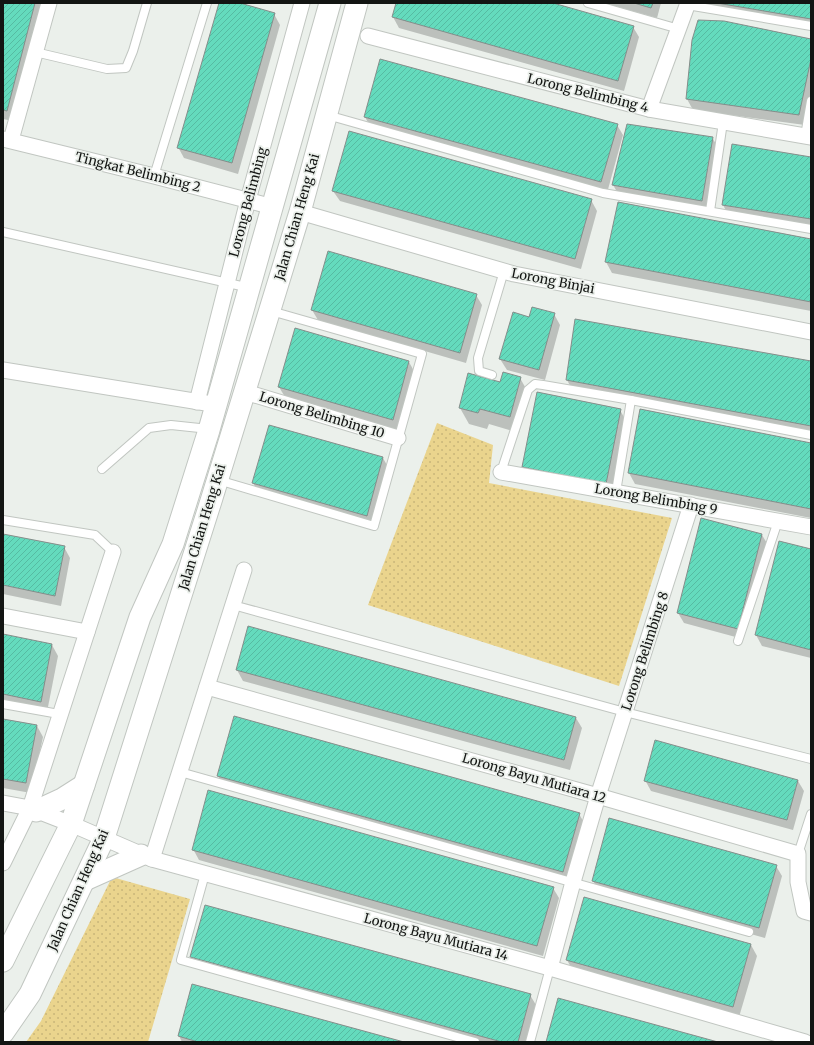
<svg xmlns="http://www.w3.org/2000/svg" width="814" height="1045" font-family="Merriweather,serif">
	<defs>
		<pattern id="park-dots" width="8" height="8" patternUnits="userSpaceOnUse"><rect width="8" height="8" fill="#ead48d"/><path d="M2 2h.1M6 6h.1" fill="none" stroke="#c8b579" stroke-width="1.8" stroke-linecap="round"/></pattern>
		<pattern id="building-hatch" width="6" height="6" patternUnits="userSpaceOnUse"><rect width="6" height="6" fill="#64dbbd"/><path d="M-1 1l2-2M0 6l6-6M5 7l2-2" fill="none" stroke="#56bba2"/></pattern>
	</defs>
	<rect width="100%" height="100%" fill="#ebf0eb"/>
	<!-- park -->
	<g fill="url(#park-dots)">
		<path d="M437,423L493,445L489,483L672,518L619,686L368,605Z"/>
		<path d="M112,877L190,899L148,1042H26L41,1021Z"/>
	</g>
	<!-- shadow -->
	<g fill="#0003">
		<path d="M3,3H43L13,121L3,119Z"/>
		<path d="M220,3H236L274,14L280,25L238,174L184,158L178,147Z"/>
		<path d="M397,3H549L633,27L639,37L624,91L399,28L393,17Z"/>
		<path d="M604,3H661L657,18Z"/>
		<path d="M710,3H811V28L715,12Z"/>
		<path d="M693,40H811V96L805,125L693,110L687,99Z"/>
		<path d="M365,117L617,125L623,135L607,193L371,128Z"/>
		<path d="M712,137L718,148L708,211L619,195L613,185Z"/>
		<path d="M811,158V228L729,216L723,205Z"/>
		<path d="M333,191L591,200L597,211L581,269L340,201Z"/>
		<path d="M618,203L811,240V311L612,273L606,262Z"/>
		<path d="M476,295L482,305L466,363L318,320L312,310Z"/>
		<path d="M554,314L560,325L545,380L507,370L500,359Z"/>
		<path d="M295,330L409,362L415,373L398,430L285,397L279,387Z"/>
		<path d="M811,362V435L573,391L567,380Z"/>
		<path d="M520,378L529,394L519,433L489,424L487,429L469,424L460,408Z"/>
		<path d="M620,410L626,421L612,494L529,478L523,467Z"/>
		<path d="M269,426L383,458L389,469L372,526L259,494L253,483Z"/>
		<path d="M811,444V518L635,484L629,473Z"/>
		<path d="M3,535L64,547L70,558L61,606L3,594Z"/>
		<path d="M762,535L768,545L743,639L684,623L678,613Z"/>
		<path d="M811,550V658L762,646L756,635Z"/>
		<path d="M3,635L52,645L58,656L47,712L3,704Z"/>
		<path d="M237,670L576,718L582,728L570,770L243,681Z"/>
		<path d="M3,720L37,726L43,737L31,793L3,788Z"/>
		<path d="M218,776L579,814L585,824L569,883L224,786Z"/>
		<path d="M645,780L798,781L804,791L793,830L651,791Z"/>
		<path d="M193,849L553,888L559,898L543,956L199,860Z"/>
		<path d="M776,866L782,876L765,938L599,891L593,881Z"/>
		<path d="M751,945L757,956L739,1017L573,971L567,960Z"/>
		<path d="M191,957L530,995L536,1005L526,1042H470L198,968Z"/>
		<path d="M193,986L400,1042H182L179,1036Z"/>
	</g>
	<!-- building -->
	<g fill="url(#building-hatch)" stroke="#858d8a">
		<path d="M3,3H35L7,111L3,110Z"/>
		<path d="M219,3H240L275,13L232,163L177,148Z"/>
		<path d="M396,3H553L634,26L618,81L392,17Z"/>
		<path d="M634,3H653L651,8Z"/>
		<path d="M717,3H811V19Z"/>
		<path d="M698,20L724,21L811,39V59L799,115L686,99L692,40Z"/>
		<path d="M380,59L618,124L601,182L364,117Z"/>
		<path d="M627,124L713,137L702,201L612,185Z"/>
		<path d="M349,131L592,199L575,259L332,191Z"/>
		<path d="M732,144L811,157V219L722,205Z"/>
		<path d="M618,202L811,239V302L605,262Z"/>
		<path d="M328,251L477,294L460,353L311,310Z"/>
		<path d="M532,307L555,313L539,370L499,359L513,312L529,317Z"/>
		<path d="M575,319L811,361V426L566,380Z"/>
		<path d="M295,328L409,361L393,420L278,387Z"/>
		<path d="M503,372L521,377L510,417L480,409L478,413L459,408L468,373L500,382Z"/>
		<path d="M537,392L621,409L606,484L522,467Z"/>
		<path d="M640,409L811,443V509L628,473Z"/>
		<path d="M269,425L383,457L367,516L252,483Z"/>
		<path d="M701,518L762,534L738,629L677,613Z"/>
		<path d="M3,534L65,546L55,596L3,585Z"/>
		<path d="M779,541L811,549V650L755,635Z"/>
		<path d="M248,626L576,717L564,760L236,670Z"/>
		<path d="M3,634L52,644L41,702L3,694Z"/>
		<path d="M234,716L580,813L563,872L217,776Z"/>
		<path d="M3,719L37,725L26,783L3,779Z"/>
		<path d="M655,740L798,780L787,820L644,781Z"/>
		<path d="M208,790L554,887L537,946L192,850Z"/>
		<path d="M609,818L777,865L759,928L592,881Z"/>
		<path d="M584,897L751,944L733,1007L566,960Z"/>
		<path d="M205,905L531,994L518,1042H502L190,957Z"/>
		<path d="M192,984L404,1042H198L178,1036Z"/>
		<path d="M558,998L718,1042H546Z"/>
	</g>
	<g fill="none" stroke-linecap="round" stroke-linejoin="round">
		<defs>
			<g id="lane">
				<path d="M588,3L679,29"/>
				<path d="M687,5L811,26"/>
				<path d="M35,52L107,69L126,68L133,51L147,3"/>
				<path d="M327,115L603,193L811,229"/>
				<path d="M805,136L811,101"/>
				<path d="M154,176L207,3"/>
				<path d="M710,211L723,122"/>
				<path d="M3,232L250,288"/>
				<path d="M492,375L479,371L478,358L504,271"/>
				<path d="M102,469L149,428L171,425L209,429"/>
				<path d="M501,472L528,390L535,384L543,385L631,400L811,435"/>
				<path d="M218,480L374,526L422,354L271,311"/>
				<path d="M616,492L631,400"/>
				<path d="M3,520L95,535L113,552"/>
				<path d="M233,605L625,712L811,759"/>
				<path d="M738,641L778,521"/>
				<path d="M3,704L59,714"/>
				<path d="M180,772L749,932"/>
				<path d="M798,854L811,814"/>
				<path d="M205,874L181,960L475,1042"/>
				<path d="M530,1042L550,968"/>
			</g>
			<g id="street">
				<path d="M368,36L649,109L811,137"/>
				<path d="M649,109L688,3"/>
				<path d="M3,139L154,176L273,207"/>
				<path d="M11,140L49,3"/>
				<path d="M300,212L514,274L811,332"/>
				<path d="M3,370L206,403"/>
				<path d="M245,392L398,438"/>
				<path d="M197,402L248,200L302,3"/>
				<path d="M501,472L811,527"/>
				<path d="M3,616L87,632"/>
				<path d="M207,687L598,796L798,854V882L804,911L811,913"/>
				<path d="M3,803L30,808L71,824L152,859L550,968L805,1042"/>
				<path d="M152,859L244,570"/>
				<path d="M3,863L30,808L113,552"/>
				<path d="M550,968L573,882L598,796L691,505"/>
			</g>
			<g id="secondary">
				<path d="M36,811L62,799L84,785"/>
				<path d="M85,880L141,855"/>
				<path d="M3,961L71,824L140,617L173,544L209,430L330,3"/>
				<path d="M3,1033L30,994L104,838L211,501L300,212L357,3"/>
			</g>
		</defs>
		<!-- lane casing -->
		<use href="#lane" stroke="#c1c6c1" stroke-width="10"/>
		<!-- street casing -->
		<use href="#street" stroke="#c1c6c1" stroke-width="17"/>
		<!-- secondary casing -->
		<use href="#secondary" stroke="#c1c6c1" stroke-width="23"/>
		<!-- lane -->
		<use href="#lane" stroke="#fff" stroke-width="8"/>
		<!-- street -->
		<use href="#street" stroke="#fff" stroke-width="15"/>
		<!-- secondary -->
		<use href="#secondary" stroke="#fff" stroke-width="21"/>
	</g>
	<g text-anchor="middle" dominant-baseline="central" stroke-width="3.5" stroke-linejoin="round" paint-order="stroke">
		<!-- street labels -->
		<g font-size="13" fill="#131513" stroke="#ebf0eb">
			<text transform="translate(588 93) rotate(14)">Lorong Belimbing 4</text>
			<text transform="translate(138 172) rotate(14)">Tingkat Belimbing 2</text>
			<text transform="translate(248 202) rotate(-75)">Lorong Belimbing</text>
			<text transform="translate(297 217) rotate(-74)">Jalan Chian Heng Kai</text>
			<text transform="translate(553 281) rotate(11)">Lorong Binjai</text>
			<text transform="translate(322 415) rotate(17)">Lorong Belimbing 10</text>
			<text transform="translate(656 499) rotate(10)">Lorong Belimbing 9</text>
			<text transform="translate(202 527) rotate(-73)">Jalan Chian Heng Kai</text>
			<text transform="translate(645 651) rotate(-72)">Lorong Belimbing 8</text>
			<text transform="translate(534 778) rotate(16)">Lorong Bayu Mutiara 12</text>
			<text transform="translate(78 890) rotate(-66)">Jalan Chian Heng Kai</text>
			<text transform="translate(436 937) rotate(15)">Lorong Bayu Mutiara 14</text>
		</g>
	</g>
	<!-- border -->
	<rect width="814" height="1045" fill="none" stroke="#131513" stroke-width="8"/>
</svg>
